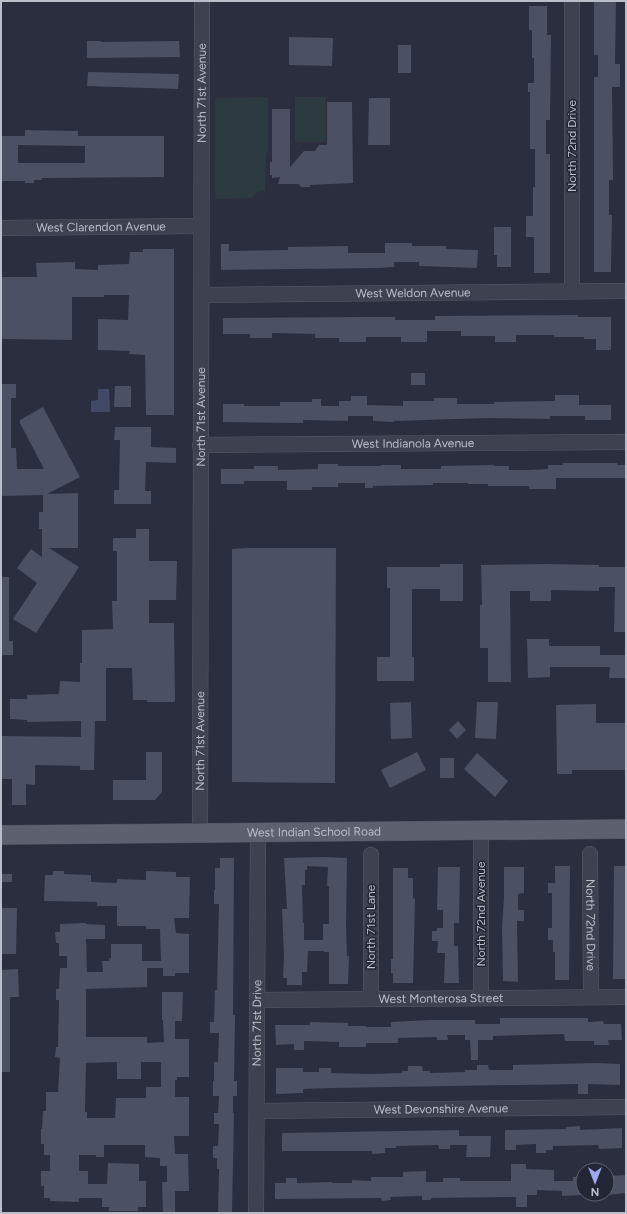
<svg xmlns="http://www.w3.org/2000/svg" width="627" height="1214" font-family="Figtree,sans-serif">
	<rect width="100%" height="100%" fill="#2a2e3f"/>
	<!-- green -->
	<g fill="#2c3b41">
		<path d="M268,97V151L266,155L265,191L258,192L251,198L215,199V98Z"/>
		<rect x="295" y="97" width="31" height="45"/>
	</g>
	<!-- water -->
	<path fill="#414966" d="M98,389H109L110,412H91V401L98,400Z"/>
	<!-- building -->
	<g fill="#4b5063" fill-rule="evenodd">
		<path d="M594,1H616L615,64H620V87H612L613,180H609V215H612L611,272H594V77H598V55H594Z"/>
		<path d="M529,6H547V35H551L550,120H546V154H550V273H534V237H526V216H533V187H535V149H530V92H528V83H534V58H532V30H529Z"/>
		<path d="M289,37L333,38L332,66L289,65Z"/>
		<path d="M87,41H101V42L179,41L180,57L87,58Z"/>
		<rect x="398" y="45" width="13" height="28"/>
		<path d="M88,72L179,74L178,89L87,86Z"/>
		<path d="M369,98H390V145H368Z"/>
		<path d="M327,102H352L353,183L310,185V187H301L299,184H278L280,177L272,178V175H270V162H272V109H290V167L304,151H315L319,145H327Z"/>
		<path d="M25,130L78,131V136H164V177L42,178V180H34V183H25V181H1V136H25ZM18,145L85,146V163H18Z"/>
		<path d="M494,227H511V267H497V255H494Z"/>
		<path d="M385,243H412V246H446V249L478,250L477,268L419,266V262H394V267L379,268L221,270V244H229V251L288,250V247L348,246V253H385Z"/>
		<path d="M143,249H174V415H146L145,355L129,354L130,351L98,350V319L128,320L129,295H104V297H72V340L1,339V277H37L36,263L75,262V269L98,270V265L129,264L130,252H143Z"/>
		<path d="M578,315V317H611V350H596V339H584V337H554V335H516V342H495V336H461V331H427V342H401V337H366V342H339V338H315V334L272,333V338H250V334H223V318L366,317H395V320H435V316Z"/>
		<rect x="411" y="373" width="14" height="12"/>
		<path d="M1,384H16V398H11V448H16L17,469H44L20,423V420L43,407L80,477L47,494L78,493V548H49L79,567L36,633L13,619L37,583L17,568L31,549L42,557V529H39V512H43V495L1,496Z"/>
		<path d="M115,386H131V407H114Z"/>
		<path d="M555,395H579V405H611V420H585V416H550V419L487,418L394,421V422L373,421V416H348V421L303,420V423L223,422V404H244V406H280V402H312V399H321V406H339V401H351V396H367V405L403,406V401H434V398H457V404H494V402L555,401Z"/>
		<path d="M115,427H151V447L176,448V463L146,462L145,491H151V504H114V490H119L120,440H114Z"/>
		<path d="M563,463H617V465H626V478H556V489H529V486H488V484H468V483H433V485L373,486V488H365V483H338V487H312V490H287V481H244V484H221V469H254V466H278V470L318,469V464H338V466H381V465H401V469H441V466L494,465V466H509V470H529L548,469V465H563Z"/>
		<path d="M136,529H149V561H177L176,600H149V623H174L175,702H147V700H133L132,668H106V721H95L94,770H80V766L35,765V785L26,784V805H12V779H1V736L81,737V721L27,722V720L10,719V699H27V695L59,694L60,681L80,682V663H82V630L113,629L112,601H117V551H113V538H136Z"/>
		<path d="M246,548H336L335,783L232,782V549Z"/>
		<path d="M440,564H463V601H440V589H412V657H414V681H377V657H390V588H387V567H440Z"/>
		<path d="M548,564L599,565V567H626V632H614L615,587H599V591L551,590V601H530V591H510L511,682H488V648H480V605H482L481,565Z"/>
		<path d="M1,577H9V641H13V655H1Z"/>
		<path d="M527,639H549V646H600V655H626V678H609L610,667H550V677L528,678Z"/>
		<path d="M411,702L412,738L391,739L390,703Z"/>
		<path d="M477,702H498L496,739L475,738Z"/>
		<path d="M596,704V723H626V770H572V774H557L556,705Z"/>
		<path d="M458,721L466,730L457,739L449,730Z"/>
		<path d="M146,752H162V792L155,800H113V780H146Z"/>
		<path d="M417,752L426,770L390,788L381,770Z"/>
		<path d="M477,753L508,781L495,797L464,769Z"/>
		<rect x="440" y="758" width="14" height="20"/>
		<path d="M322,857L347,858L346,925L347,956H349L348,984H329V952H324V951H308L307,972H302V985H287V978H283L284,956L282,909H287L284,858ZM307,866L328,867L327,886H329V924H323V940H304V923H303L302,885H305V870H307Z"/>
		<path d="M220,858H234L233,1015H235L234,1081H237V1096H233V1113H234L232,1213H218L219,1169H217V1158H213V1146H218L219,1124H214V1113H218L219,1096H213V1081H214V1062H218L219,1033H210V1022H214L215,990H217L219,904H214V890H215V868H220Z"/>
		<path d="M555,866H570L569,980H555V952H553V940H548V928H552V893H548V883H555Z"/>
		<path d="M614,866H626V979H613Z"/>
		<path d="M438,867H460L459,923H454V946H458L459,983H444L445,953H437L438,941H432V931H437V928H443V910H437Z"/>
		<path d="M504,867H524V893L518,894V910H524V921H517L518,982L503,981L502,928L504,898Z"/>
		<path d="M393,868H408V878H413V898L415,899L413,983H393V973H391V959H393Z"/>
		<path d="M53,871H64V874L91,875V882L117,883V879L146,880V871L176,872V877H190L189,918H174L176,933L189,934V973H175V976H163V968H147V987L86,989V1037H147V1043L164,1042L163,1020H162V992H183L182,1021H175V1039H189V1077H177V1080H175V1097H189V1136H174L175,1154H188L189,1191H175V1213H163L162,1182H167V1166H160V1158L145,1157V1145H104V1157H96V1155H79V1171H88V1184H107L108,1163L139,1164V1181H146V1207H138V1211H109V1207H102V1198H79V1202L50,1201V1198H44V1186H41V1171H50V1155H44V1144H41V1129H42L43,1111H46V1092H58L60,1058L55,1057L56,1047H58L59,1000H56V989H59L60,968H67V956H59V943H56L55,932H60V924L86,923V924L105,925V939H86L87,972H103L102,961H110L109,958H111V944H142V961H161L160,929H146V926H117V906H97V902L44,901L45,875H53ZM117,1062V1079H141V1062H161V1087H146V1098H116L115,1118H87V1112H85L86,1063Z"/>
		<rect x="1" y="874" width="11" height="8"/>
		<path d="M1,908H17L16,954H1Z"/>
		<path d="M18,969L19,997H10V1072H1V970Z"/>
		<path d="M500,1018H588V1022L603,1021L604,1024H621L622,1040H608L609,1045H594V1041H565L564,1034L493,1036V1040H478V1060H471L470,1040H465V1035H447L448,1040H437V1037L398,1038V1043H366V1047H339V1042L304,1041V1050H294V1044L276,1045L275,1025H310V1022L348,1023V1026H366V1027H391V1022L429,1020H475V1024H500Z"/>
		<path d="M596,1063L620,1064V1085L588,1084V1094H578V1084L332,1088L303,1089V1093L276,1094V1068H303V1072H319V1068H331V1073L370,1074L402,1073V1071H408V1066H422L423,1071H430V1073L465,1072V1070H477V1065H488L489,1070H513V1065Z"/>
		<path d="M580,1126V1130L622,1128V1148L599,1149L598,1145L553,1146V1150H546V1153H536V1144L516,1145V1150H505V1130L566,1129V1127Z"/>
		<path d="M459,1130V1136H491L490,1157H466L467,1145H450V1149H439L438,1145L396,1146V1148H385V1153L372,1154V1151H282V1133Z"/>
		<path d="M511,1164H526V1169L554,1170V1181H573V1177H581V1181H583V1195L562,1196V1191L537,1190V1195H527V1207H516V1197L431,1198V1200H422V1196L390,1197L391,1200L382,1201L381,1198L275,1199V1183H286V1178H297V1183L332,1182V1183H352V1180L371,1181V1177H403V1172L426,1171V1182H443V1178H460V1181H511Z"/>
		<path d="M626,1175V1193L607,1195V1176Z"/>
	</g>
	<g fill="none" stroke-linecap="round" stroke-linejoin="round">
		<defs>
			<g id="minor">
				<path id="s1" d="M1,228L201,226"/>
				<path d="M572,291V1"/>
				<path id="s2" d="M201,295L626,291"/>
				<path id="s3" d="M200,445L626,442"/>
				<path d="M481,830V998"/>
				<path id="s4" d="M200,833L202,1"/>
				<path id="s5" d="M590,854L591,997"/>
				<path d="M371,855V999"/>
				<path id="s6" d="M257,1000L626,997"/>
				<path id="s7" d="M257,1111L626,1107"/>
				<path id="s8" d="M256,1213L258,832"/>
			</g>
			<g id="major">
				<path id="s9" d="M1,835L626,829"/>
			</g>
		</defs>
		<!-- minor casing -->
		<use href="#minor" stroke="#585c6a" stroke-width="16"/>
		<!-- major casing -->
		<use href="#major" stroke="#474a59" stroke-width="20"/>
		<!-- minor -->
		<use href="#minor" stroke="#3d4150" stroke-width="15"/>
		<!-- major -->
		<use href="#major" stroke="#5c606f" stroke-width="19"/>
	</g>
	<g text-anchor="middle" dominant-baseline="central" stroke-width="3" stroke-linejoin="round" paint-order="stroke">
		<!-- street labels -->
		<g font-size="12" fill="#babdca" stroke="#222635">
			<text stroke="none"><textPath href="#s4" startOffset="740">North 71st Avenue</textPath></text>
			<text transform="translate(572 146) rotate(-90)">North 72nd Drive</text>
			<text stroke="none"><textPath href="#s1" startOffset="100">West Clarendon Avenue</textPath></text>
			<text stroke="none"><textPath href="#s2" startOffset="212">West Weldon Avenue</textPath></text>
			<text stroke="none"><textPath href="#s4" startOffset="416">North 71st Avenue</textPath></text>
			<text stroke="none"><textPath href="#s3" startOffset="213">West Indianola Avenue</textPath></text>
			<text stroke="none"><textPath href="#s4" startOffset="92">North 71st Avenue</textPath></text>
			<text stroke="none"><textPath href="#s9" startOffset="313">West Indian School Road</textPath></text>
			<text transform="translate(481 914) rotate(-90)">North 72nd Avenue</text>
			<text stroke="none"><textPath href="#s5" startOffset="71">North 72nd Drive</textPath></text>
			<text transform="translate(371 927) rotate(-90)">North 71st Lane</text>
			<text stroke="none"><textPath href="#s6" startOffset="184">West Monterosa Street</textPath></text>
			<text stroke="none"><textPath href="#s8" startOffset="190">North 71st Drive</textPath></text>
			<text stroke="none"><textPath href="#s7" startOffset="184">West Devonshire Avenue</textPath></text>
		</g>
	</g>
	<!-- border -->
	<rect width="627" height="1214" fill="none" stroke="#babdca" stroke-width="4"/>
	<!-- north arrow -->
	<g transform="translate(595 1182) rotate(180)"><circle r="19" fill="#222635" stroke="#5f6271"/>
	<path d="M0-3L7 15L0 10L-7 15Z" fill="#9caaed"/>
	<text y="-6" font-size="11" font-weight="bold" text-anchor="middle" fill="#babdca">N</text>
	</g>
</svg>
